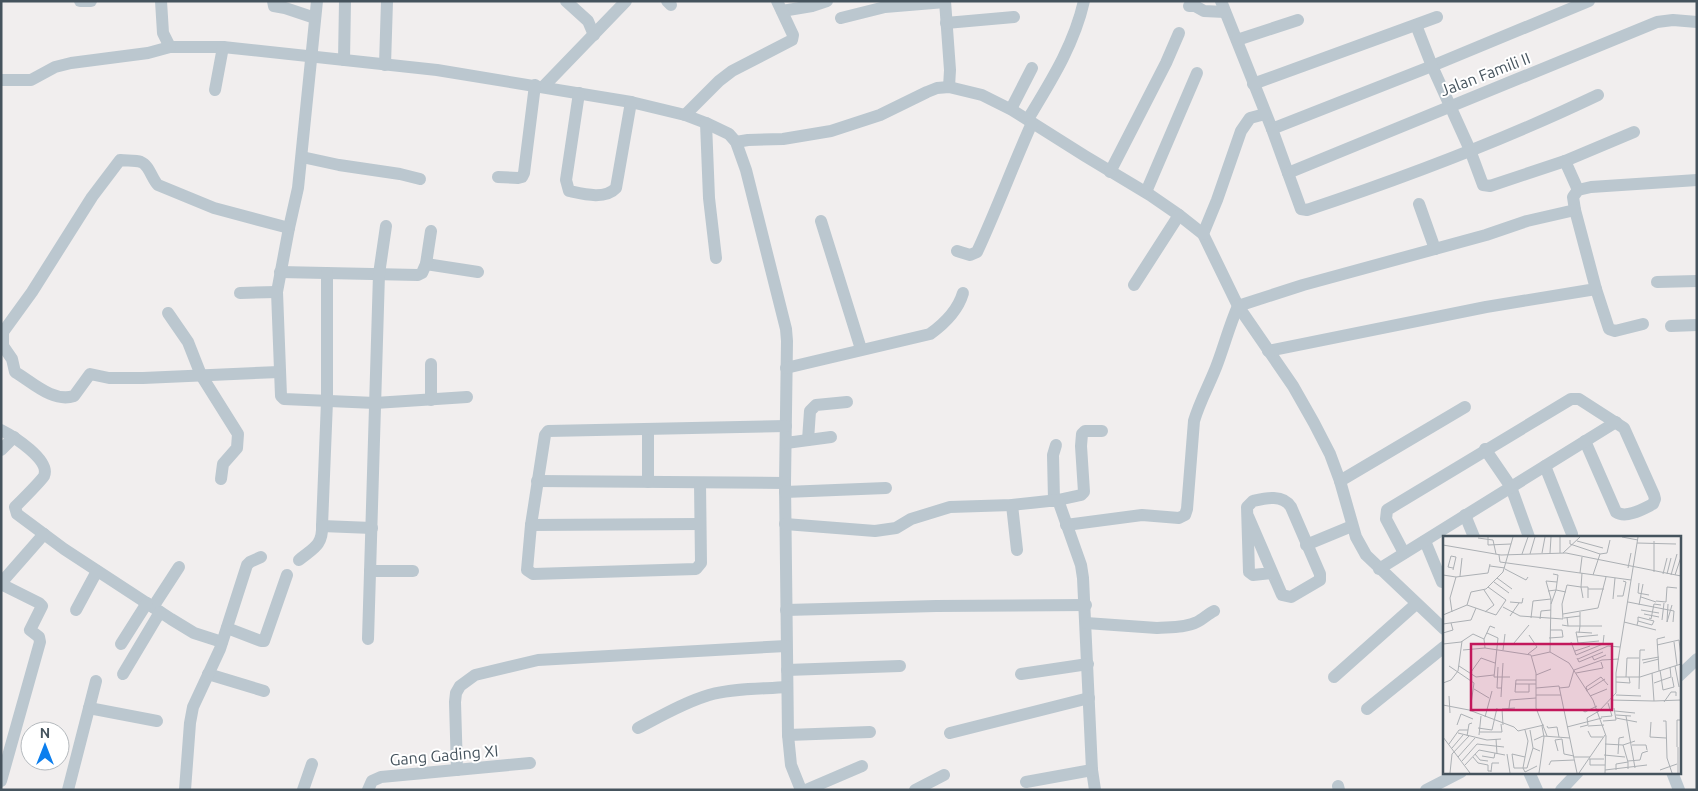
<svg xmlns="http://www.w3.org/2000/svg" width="1698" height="791" font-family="Ubuntu,sans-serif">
	<rect width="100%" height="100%" fill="#f1eeee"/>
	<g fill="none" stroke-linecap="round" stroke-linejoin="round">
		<!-- minor -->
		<g stroke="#bbc7cf" stroke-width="12">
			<path d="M80,1H91"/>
			<path d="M161,1L163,33L170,47H223L437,70L631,102L685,115L706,123L729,134L736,142L746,170L786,329L787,341L785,483L788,735L791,765L801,790"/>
			<path d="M273,1L274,6L285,8L315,18"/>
			<path d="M317,1L298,188L289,228L277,292L281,396L284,399L375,403L467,397"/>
			<path d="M566,1L588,21L594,35"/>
			<path d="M667,1L671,5"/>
			<path d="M945,1L950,70L949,87"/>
			<path d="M1221,1L1272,129L1432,66L1589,1"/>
			<path d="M1189,6H1195L1204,11L1225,12"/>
			<path d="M782,11L812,6L827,1"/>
			<path d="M841,18L885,7L945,2"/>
			<path d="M946,23L1014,17"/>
			<path d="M1416,25L1432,66L1470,150L1483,185L1490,186L1565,161L1634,132"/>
			<path d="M1237,40L1298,20"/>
			<path d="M344,60L345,1"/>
			<path d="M385,65L387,1"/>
			<path d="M1,80H31L55,67L71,63L148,53L170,47"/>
			<path d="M1253,84L1437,17"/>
			<path d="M543,87L626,1"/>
			<path d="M215,90L223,47"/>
			<path d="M579,93L566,180L569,191C583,194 605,200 616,188L631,102"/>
			<path d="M1011,109L1032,68"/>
			<path d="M685,115L719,81L732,71L792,40L793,35L777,1"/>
			<path d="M1028,119C1051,81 1074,45 1084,1"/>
			<path d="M706,123L709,198L716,258"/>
			<path d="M1272,129L1301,209L1307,210C1406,177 1504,140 1598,95"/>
			<path d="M736,142L748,140L783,139L831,131L880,115L927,92L937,88L949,87L982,95L1012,110L1085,156L1150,195L1179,215L1203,234L1238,306L1293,386L1314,423L1330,454L1340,481L1356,537L1366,555L1444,629"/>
			<path d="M302,157L339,165L400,174L420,179"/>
			<path d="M1565,161L1578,190"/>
			<path d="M1110,172L1166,63L1179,33"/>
			<path d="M1288,173C1411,122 1534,72 1657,22L1673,20L1697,22"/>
			<path d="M498,177L518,178L522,177L524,173L535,85"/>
			<path d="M1146,192L1197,73"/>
			<path d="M1419,204L1435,249"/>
			<path d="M821,221L861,349"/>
			<path d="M1203,234L1217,200L1241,131L1250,118L1265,114"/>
			<path d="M957,251L970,255L977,252C997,209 1013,165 1032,123"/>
			<path d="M426,264L478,272"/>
			<path d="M280,272L418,275L422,273L426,264L431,231"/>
			<path d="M327,273V401L322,526L372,528"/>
			<path d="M1657,282L1697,281"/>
			<path d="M1134,285L1179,215"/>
			<path d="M1596,289L1609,329L1615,331L1643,324"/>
			<path d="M240,293L277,292"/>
			<path d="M168,313L188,342L201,375L238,434L237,448L223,464L221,479"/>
			<path d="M1671,326L1697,325"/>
			<path d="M1,331L3,332V346L12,359L15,372C32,382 53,403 74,396L90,374L109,378H143L279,372"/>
			<path d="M3,332L32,292L92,197L120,160C126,161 135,160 141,162C149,165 152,179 158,185L214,208L289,228"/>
			<path d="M1268,351L1486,307L1596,289L1575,210L1573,197L1578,190L1591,187L1697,180"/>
			<path d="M431,364V400"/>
			<path d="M786,368L930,334C944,324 958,310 963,293"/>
			<path d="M1,430C13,436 51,460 44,476C41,481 21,501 15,507L17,514L64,549L171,619L194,633L222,642"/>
			<path d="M808,440L810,411L816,405L847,402"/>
			<path d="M786,443L831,437"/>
			<path d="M1485,449L1511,487L1529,537"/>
			<path d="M1,450L14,437"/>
			<path d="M1545,466L1572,534"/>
			<path d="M537,481L785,483"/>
			<path d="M1340,481L1465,407"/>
			<path d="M648,482V429"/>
			<path d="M700,483L701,563L696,569L533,574L527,570L531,525L545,435L548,431L786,426"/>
			<path d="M785,492L886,488"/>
			<path d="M1054,500L1053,455L1056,445"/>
			<path d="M1058,500L1081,495L1084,492L1081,446L1082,434L1085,431H1102"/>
			<path d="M1012,505L1017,550"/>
			<path d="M1465,515L1474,537"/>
			<path d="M1248,516L1282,595L1291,597L1320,580V574L1291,507C1283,494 1266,498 1253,501L1247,507L1249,572L1253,575L1272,573"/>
			<path d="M785,524L875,531L896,528L911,519L950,507L1012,505L1058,500L1081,565L1083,578L1092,770L1095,790"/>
			<path d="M531,525L700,524"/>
			<path d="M1066,525L1142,515L1179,518L1185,515L1187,509L1194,421C1200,400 1211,382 1218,362C1225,343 1230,324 1238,306L1303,285L1486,235L1527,221L1575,210"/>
			<path d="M1425,541L1442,582"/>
			<path d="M1306,545L1352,526"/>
			<path d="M1404,553L1386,519L1387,510L1571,399H1579L1624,428L1654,495L1655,499L1653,504C1643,509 1626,519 1616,512L1585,441"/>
			<path d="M299,560C312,549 323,546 322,526"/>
			<path d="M1379,569L1616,422"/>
			<path d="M370,571H413"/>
			<path d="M1,583L44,534"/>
			<path d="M1,584L39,603L42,606L30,630L39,637L40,642L1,781"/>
			<path d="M153,607L179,567"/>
			<path d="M76,610L97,571"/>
			<path d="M786,610L936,606L1086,605"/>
			<path d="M1086,623L1157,628C1170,627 1185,628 1197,622C1203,619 1208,614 1214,611"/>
			<path d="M227,628L261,641H264L287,575"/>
			<path d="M368,639L379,274L386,226"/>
			<path d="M121,644L147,603"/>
			<path d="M787,670L900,666"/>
			<path d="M123,674L160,612"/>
			<path d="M208,674L264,691"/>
			<path d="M1021,674L1088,664"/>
			<path d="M1679,676L1697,659"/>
			<path d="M1334,677L1416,604"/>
			<path d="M89,708L157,721"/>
			<path d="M1367,709L1444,647"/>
			<path d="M638,728C661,716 685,702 709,695C734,688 762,689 787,687"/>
			<path d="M950,733L1089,698"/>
			<path d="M788,735L870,732"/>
			<path d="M457,770L455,702L456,693L460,686L475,675L538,660L786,646"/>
			<path d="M1529,772L1537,790"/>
			<path d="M1672,772L1679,790"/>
			<path d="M1026,782L1092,770"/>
			<path d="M1338,786L1339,790"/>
			<path d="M68,790L96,681"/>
			<path d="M185,790L190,723L193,707L220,649L247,565L250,562L261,557"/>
			<path d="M303,790L312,764"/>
			<path d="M368,790L372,781L381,777L530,763"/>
			<path d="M806,790L862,766"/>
			<path d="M915,790L944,775"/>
			<path d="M1426,790L1461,772"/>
			<path d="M1561,790L1578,772"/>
		</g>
	</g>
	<g text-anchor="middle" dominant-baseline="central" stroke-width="4" stroke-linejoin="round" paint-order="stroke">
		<!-- street labels -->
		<g font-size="16" fill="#45535d" stroke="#fff">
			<text transform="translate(1485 74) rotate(-21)">Jalan Famili II</text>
			<text transform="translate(444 755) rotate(-5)">Gang Gading XI</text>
		</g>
	</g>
	<!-- overview -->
	<g transform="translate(1443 536)">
		<rect width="238" height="238" fill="#f1eeee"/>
		<path fill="none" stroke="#acb0b4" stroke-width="1" d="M45,1V9L68,8M179,1L195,4M35,2L50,4L53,18M127,4V8L157,18M134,5L160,12M194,7L233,8M0,9L58,19L123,17L238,40M99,17L102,1M107,17L108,1M117,17V1M120,17L137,1M79,18L85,1M87,18L92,1M56,19L57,26L188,44M47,30L62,32M185,32L188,17M62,33L83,44L85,41M10,34L13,21L8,20L5,31L10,32M211,36V5M137,37L139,21M220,38L224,22M224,38L228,22M0,39L13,41L7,62L9,76M150,39L157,18L164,17L167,4M228,39L234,18M232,39L238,21M17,40L19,22M13,41L45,37L47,28M54,42L69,53M51,46L66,57M196,47L195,57L206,59M145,53H161M41,54L51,69L42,76M105,55L113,54L115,39L110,38M174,60H180L183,46L180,45M198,61L213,66M140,62L138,51H145V62M170,63L172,42M213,65L223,66L224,51L234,52M67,66L79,67L80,62M185,66L231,75L230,86M108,68L113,54L123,56M225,68L224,86L229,69M24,69L53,79L63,64L45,51M196,69L200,48M60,71L77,80L120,83L119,68L124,49L138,51L139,37M198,74L216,77M137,76V90H159M120,78L155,72L163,41M201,78L216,81M0,79L24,69L28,56L43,53L60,36L70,1M67,80L76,67M88,82L90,65L108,63M121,82L137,80M206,82L208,83L211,68L218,69M97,83L98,75L108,74M219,84L221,67M181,86L213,94M0,88L28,84L33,72M119,89L125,90L124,81M194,89L195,85V81L211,85L209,89L195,85M125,90H137L136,97M0,97L10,94L8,87M44,97L55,102L51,141H67M149,97L133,96L134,101L155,99M134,101L135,107L156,105M106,102L120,101L119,94H107M41,103L47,90L52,92M128,106L133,119L160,108L161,99M231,106L234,129M71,107L86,89M0,108L18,106L30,98L41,103L42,112L88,119L93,137V172L104,200M214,109L236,104L238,121M20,114L42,112M60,114L62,98M132,115L147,110M107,116L108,63L103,45L114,46M85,118L94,111L86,99M89,120L107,116L126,127L150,164L163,200L162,237M149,120L151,124L163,119M134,122L136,126L160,116M135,123L165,110L177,111M199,124L216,121M200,127L216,123M6,130L31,147L27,175M16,130L33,141L51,139M232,130L236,151M55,131L54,152H59M217,134L220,154L231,151L229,141M216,135L214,103L222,101M28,136L38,122L52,127M133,137L160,132L158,126M93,139L108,133M173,141H197L238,128M183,141L184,122H196M173,146L187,147L186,141M0,147L8,144L15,135L19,105M211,147L228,141L227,131M72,148H93M86,148V156H72L73,144H93M93,152L116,150L134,237M116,152L126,151L131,134L159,124L176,123M31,153L46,162M196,153L197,114H202M144,154L143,151L158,141L165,149M143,155L162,143M93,159H118M173,159L198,160M6,160L7,177M147,160L164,153M58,161L60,127M168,164L211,165L209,137M211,165L238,164M221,166L228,156H233V160M0,169L26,174L71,191L75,195L101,189M66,172L67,164L93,162M139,174L142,176L154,170M172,175L192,177M173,179L188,180M183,180L192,232M42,181L49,155M158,181L169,180L165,167M173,182L194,186M160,185L173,184L171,172M220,185H223L224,222L229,237M208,186L207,201L223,202M14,189L18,178L30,183M60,189L59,173L72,172M104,190L105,192L114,191L116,201M145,190L161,189M124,191L159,182M137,191L145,189L144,182L156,175L173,157V137L195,1M35,192L49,194L54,172M87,194L90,212M145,195L148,201H160M37,196H59L58,188M15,197L44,204L58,203M36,199L38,180M24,200L26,188L29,187M0,201L27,237M53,203L54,218M91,204L100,200L127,202M6,208L16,194H25M162,208L180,209L192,205M180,209L185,226M189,209H203L204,214M234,211V184H237M235,211V237M9,212L20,199M115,215L112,204L119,203L121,218L131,220M32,218L37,224L45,225M64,218L67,237M175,218L176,202L181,201M161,219L182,221M39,220L51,222L52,217M15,221L32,202M30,221L35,227L45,229V235H48M82,221L69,218L71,232H80L82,236L94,230M131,221H147M146,223H161M147,223V229H162M19,225L34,208L61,211M185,225L197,224L199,217L205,215M22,229L36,214L62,219M106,229L108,225L131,224M80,232L85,205L82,194M80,232H84L90,212L97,215M162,234L204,229M173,234V228L185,226V233M217,234L234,228M48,236L49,227H56M7,237L9,218L26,200M96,237L101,201L99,190M136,237L162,199"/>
		<path fill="#c2185b" fill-opacity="0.15" stroke="#c2185b" stroke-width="2.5" d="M28,108H169V174H28Z"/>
		<rect width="238" height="238" fill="none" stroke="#45535d" stroke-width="2.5"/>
	</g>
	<!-- border -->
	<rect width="1698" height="791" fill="none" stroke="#45535d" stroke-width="5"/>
	<!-- north arrow -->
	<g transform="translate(45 746)"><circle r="24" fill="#ffffff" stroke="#b5babe"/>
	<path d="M0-4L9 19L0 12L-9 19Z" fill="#0b7eee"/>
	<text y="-8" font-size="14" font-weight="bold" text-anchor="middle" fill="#45535d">N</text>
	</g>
</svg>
